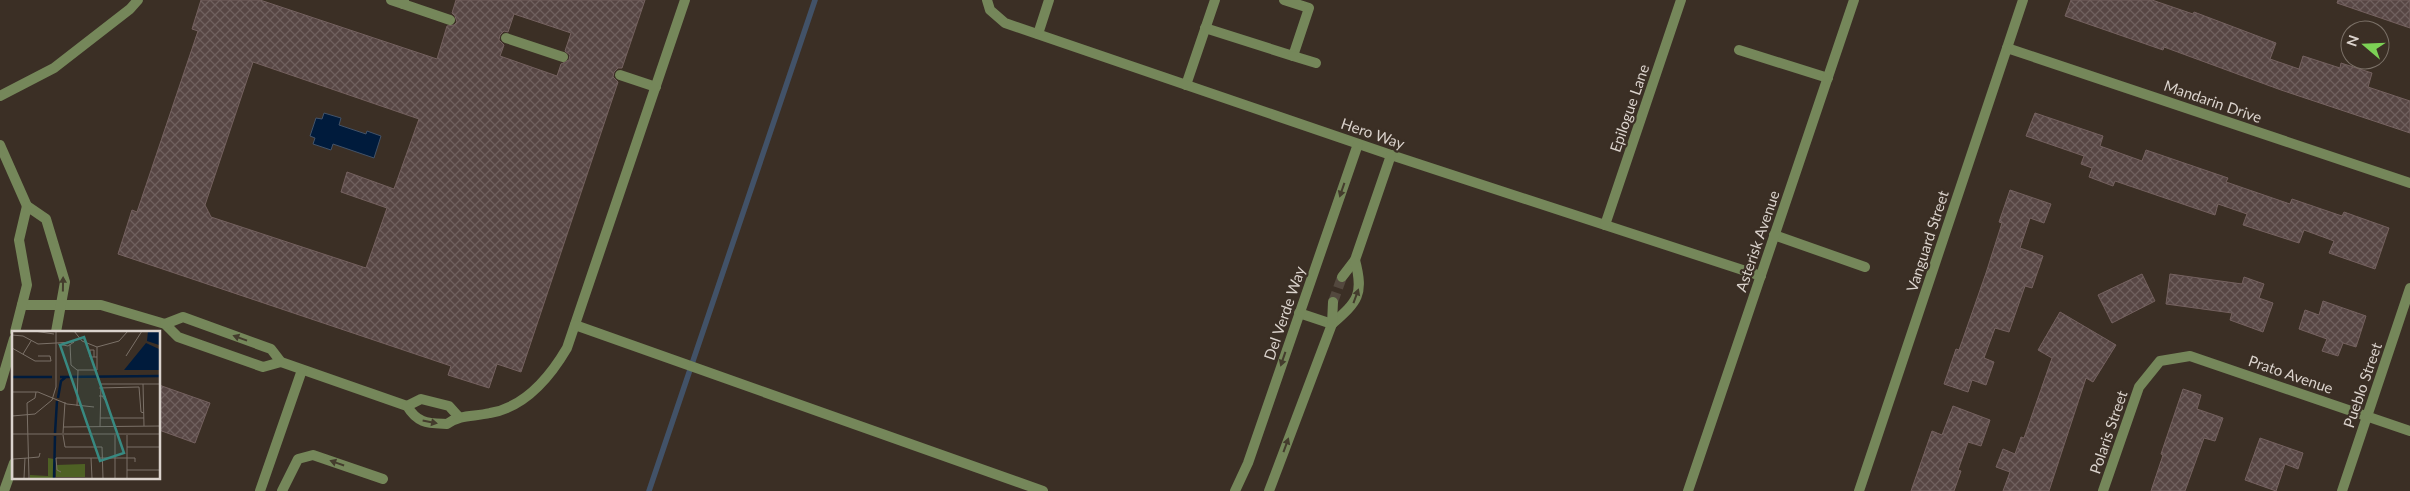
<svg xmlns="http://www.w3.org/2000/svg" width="2410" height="491" font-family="Lato,sans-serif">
	<defs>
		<pattern id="building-cross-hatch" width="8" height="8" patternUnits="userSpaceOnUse" patternTransform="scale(1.25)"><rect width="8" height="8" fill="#574644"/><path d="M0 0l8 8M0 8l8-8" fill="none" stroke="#6f605e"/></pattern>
	</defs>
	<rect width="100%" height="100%" fill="#3b2f25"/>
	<!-- water -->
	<path fill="#001b3c" stroke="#425268" d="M324,113L341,118L339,125L366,134L367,131L381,136L374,158L333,144L331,150L313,144L315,138L310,136L316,118L322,119Z"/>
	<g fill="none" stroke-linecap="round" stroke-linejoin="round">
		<!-- stream -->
		<path stroke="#425268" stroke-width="5.5" d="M649,491L815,0"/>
	</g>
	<!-- building -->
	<g fill="url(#building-cross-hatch)" stroke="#74615f" fill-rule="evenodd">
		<path d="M201,0H260L437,59L447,26L454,25L457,22L455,16L452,13L456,0H645L622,68H618L614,72L613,77L618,82L521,372L497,364L489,388L448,375L451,366L118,254L132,210L137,212L198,31L192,29ZM514,14L571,33L565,51L570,55L569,60L561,64L557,76L500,56L504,45L499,40L500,35L504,31L508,32ZM253,62L419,119L394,189L347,172L341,192L387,208L366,268L211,217L205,205Z"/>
		<path d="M2071,0H2152L2193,14L2194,12L2276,43L2270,59L2299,69L2303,56L2340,68L2341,63L2372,73L2368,87L2410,101V133L2281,90L2164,47L2163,50L2065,16Z"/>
		<path d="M2338,0H2410V28L2337,3Z"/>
		<path d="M2035,113L2103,136L2100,146L2142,161L2146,150L2228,178L2226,182L2290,204L2292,199L2342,216L2344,212L2389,228L2375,269L2329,253L2334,241L2304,230L2299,243L2243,225L2247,214L2218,204L2215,215L2115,181L2113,186L2089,177L2092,168L2081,164L2084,156L2026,136Z"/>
		<path d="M2010,190L2051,204L2044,223L2030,218L2020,248L2043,256L2032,288L2025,286L2009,332L1995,328L1984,358L1994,362L1986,385L1972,380L1968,392L1944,384L1956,349L1959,350L1986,273L2002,223L1999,222Z"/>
		<path d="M2142,274L2155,301L2112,323L2098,295Z"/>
		<path d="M2170,274L2242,284L2244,277L2264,284L2259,298L2273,303L2263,332L2230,320L2232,313L2166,304Z"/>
		<path d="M2323,301L2366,316L2356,347L2343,343L2338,356L2322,351L2327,339L2299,329L2305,310L2319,315Z"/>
		<path d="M2060,312L2116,345L2093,382L2086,378L2049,491H2003L2010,472L1996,467L2003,449L2015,454L2021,437L2024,438L2052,358L2038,350Z"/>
		<path d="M159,385L210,403L195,443L159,430Z"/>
		<path d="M2183,389L2201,395L2197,409L2223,418L2215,441L2204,438L2185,491H2151L2163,455L2161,454Z"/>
		<path d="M1953,406L1990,420L1981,446L1968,442L1958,470L1961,471L1954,491H1911L1932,431L1942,435Z"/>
		<path d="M2260,438L2303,453L2298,469L2285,464L2276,491L2245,480Z"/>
	</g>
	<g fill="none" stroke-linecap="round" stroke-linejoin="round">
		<!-- minor-tunnel -->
		<path stroke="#53483e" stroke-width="10" stroke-dasharray="10 5" stroke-linecap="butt" d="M1333,302L1342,277"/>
		<!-- service -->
		<g stroke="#75875a" stroke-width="10">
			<path d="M391,0L403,4L404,0"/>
			<path d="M403,4L450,20"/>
			<path d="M1205,28L1293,56L1309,8L1284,0"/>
			<path d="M1038,34L1049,0"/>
			<path d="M506,38L563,57"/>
			<path d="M1739,50L1828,78"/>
			<path d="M1293,56L1316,63"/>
			<path d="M620,75L656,87"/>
			<path d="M1186,85L1215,0"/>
			<path d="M0,96L54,68L130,9L138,0"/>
			<path d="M0,145L27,206"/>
			<path d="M1774,235L1865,267"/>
			<path d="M22,305H101L165,324L178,337L263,367L281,362"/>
			<path d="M165,324L183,317L271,349L281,362L407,406C418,424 428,423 447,424C461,414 473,417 490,413C526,407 550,377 567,348L685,0"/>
			<path d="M15,332L27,285L19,240L27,206L46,219L65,282L56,332"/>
			<path d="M0,386L14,339"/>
			<path d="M407,406L421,399L449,406L458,416"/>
			<path d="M4,491L14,463"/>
			<path d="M260,491L302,370"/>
			<path d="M282,491L298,459L313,455L383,479"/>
		</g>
		<!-- minor -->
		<g stroke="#75875a" stroke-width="10">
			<path d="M987,0L990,10L1005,23L1391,155L1761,276"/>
			<path d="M2007,48L2023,0"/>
			<path d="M1605,225L1681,0"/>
			<path d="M1342,277L1355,260L1391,155"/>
			<path d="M1299,313L1332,324"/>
			<path d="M1332,324C1358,301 1364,295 1355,260"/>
			<path d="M575,325L1043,491"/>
			<path d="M1235,491L1248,463L1358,144"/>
			<path d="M1269,491L1332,324L1333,302"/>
			<path d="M1688,491L1854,0"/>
			<path d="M2103,491L2139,387L2160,361L2190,356L2410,431"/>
			<path d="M2342,491L2410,288"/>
		</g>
		<!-- tertiary -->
		<path stroke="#75875a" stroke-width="10" d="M1859,491L2007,48L2410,183"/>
	</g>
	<!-- one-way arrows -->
	<defs><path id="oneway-solid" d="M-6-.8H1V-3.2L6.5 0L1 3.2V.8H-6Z" transform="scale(1.25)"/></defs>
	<g fill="#443c2d">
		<use href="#oneway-solid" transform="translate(1342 190) rotate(109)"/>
		<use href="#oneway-solid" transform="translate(63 284) rotate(-89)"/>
		<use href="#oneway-solid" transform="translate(1356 296) rotate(-70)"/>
		<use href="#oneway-solid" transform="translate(240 338) rotate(-160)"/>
		<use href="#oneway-solid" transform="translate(1283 359) rotate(109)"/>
		<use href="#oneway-solid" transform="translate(430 422) rotate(11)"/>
		<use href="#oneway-solid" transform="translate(1286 445) rotate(-70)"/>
		<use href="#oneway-solid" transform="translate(337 463) rotate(-161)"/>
	</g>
	<g text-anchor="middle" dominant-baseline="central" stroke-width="4.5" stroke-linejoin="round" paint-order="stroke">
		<!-- street labels -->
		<g font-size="15" fill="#dbd3cd" stroke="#3b2f25">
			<text transform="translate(2213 101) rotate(19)">Mandarin Drive</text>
			<text transform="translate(1629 108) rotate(-71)">Epilogue Lane</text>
			<text transform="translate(1373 133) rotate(19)">Hero Way</text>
			<text transform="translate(1757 241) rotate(-71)">Asterisk Avenue</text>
			<text transform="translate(1927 241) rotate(-72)">Vanguard Street</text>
			<text transform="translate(1284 313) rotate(-71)">Del Verde Way</text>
			<text transform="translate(2291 374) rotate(19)">Prato Avenue</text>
			<text transform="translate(2362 385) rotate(-71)">Pueblo Street</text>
			<text transform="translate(2108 432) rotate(-71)">Polaris Street</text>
		</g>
	</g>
	<!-- overview -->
	<g transform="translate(12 331)">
		<rect width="148" height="148" fill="#3b2f25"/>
		<path d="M36,127L42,128V147H18V144L36,145Z" fill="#4e6124"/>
		<path d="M73,133V146H44V134Z" fill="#4e6124"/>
		<path d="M136,0H147V14L135,10ZM134,12L147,18V39H112Z" fill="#001b3c"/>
		<path fill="none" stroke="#001b3c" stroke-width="2.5" d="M0,46H40M48,46L148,45M46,67L49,50L54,46M43,102L45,70M42,147L43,105"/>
		<path fill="none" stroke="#7b7168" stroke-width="1" d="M22,0L42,3M62,0L70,10L85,16L107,10L116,0M0,4L11,5L26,13L62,11L56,15L46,13M58,13L59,34L65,39H85V16M0,17L23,30H39L38,25H26M11,23L19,10M114,25L130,0M82,26V19H78V26H85M131,53L132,95M87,57L127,56L129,81L132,82M0,61H26L55,73L82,76M87,65H93V69L90,65M65,75L66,39M0,85L23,83L40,69L44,56V0M88,87H132M51,96L148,95M88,96L89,53H148M51,102L53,71M0,103H148M51,104L53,116H90L91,147M103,104V147M115,104V147M115,116H148M16,127L27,126L28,122M79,127L80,147M115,139H148M49,141L45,139L44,127H123V131M1,147V128L16,127M12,147L13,127M17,147L15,72L23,67L24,61"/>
		<path fill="#388981" fill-opacity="0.15" stroke="#388981" stroke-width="2.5" d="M72,6L112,122L88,130L48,14Z"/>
		<rect width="148" height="148" fill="none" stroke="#dbd3cd" stroke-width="2.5"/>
	</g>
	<!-- north arrow -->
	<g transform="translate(2365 45) rotate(289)"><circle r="24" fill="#3b2f25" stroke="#7b7168"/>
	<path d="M0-4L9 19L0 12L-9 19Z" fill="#7cd155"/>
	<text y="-8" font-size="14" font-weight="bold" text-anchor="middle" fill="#dbd3cd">N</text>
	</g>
</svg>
